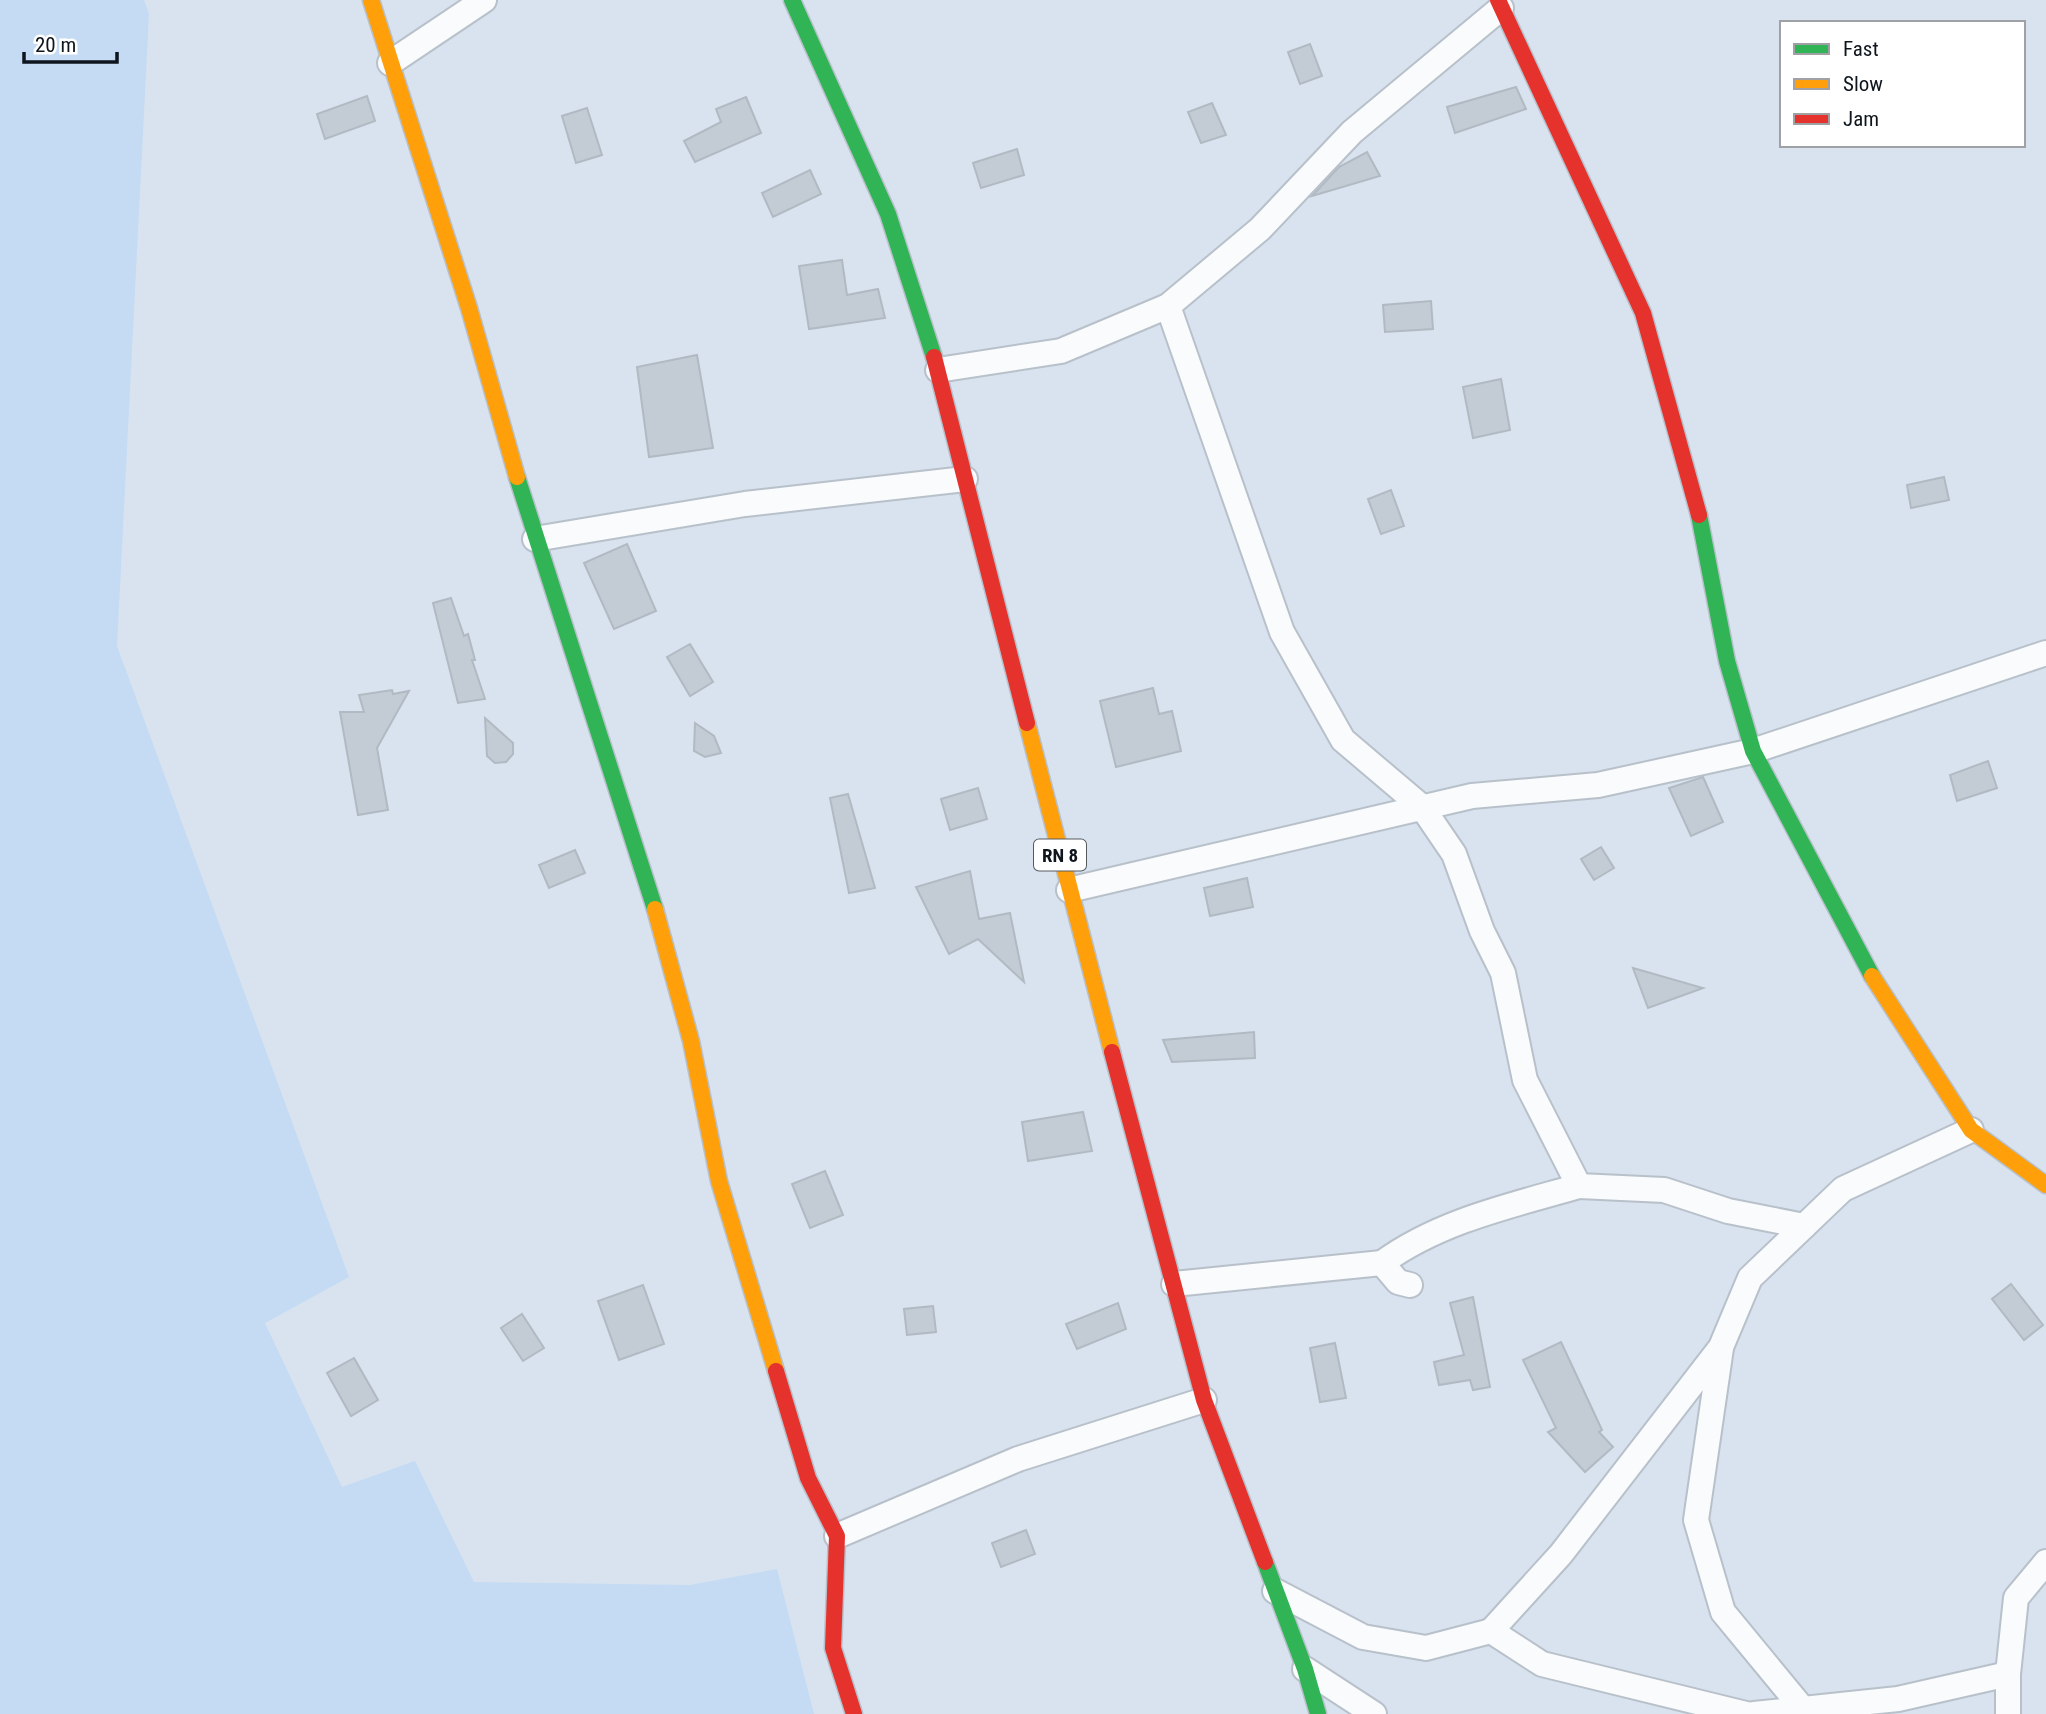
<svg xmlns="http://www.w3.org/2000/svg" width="2046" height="1714" font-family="'Roboto Condensed',sans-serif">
	<rect width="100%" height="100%" fill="#d8e3ef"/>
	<!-- green -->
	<path fill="#c4dbf3" d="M0,0H144L149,14L117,646L349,1277L265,1323L342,1487L415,1461L474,1582L690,1585L777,1569L814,1714H0Z"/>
	<!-- building -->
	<g fill="#c3ccd5" stroke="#b1bac3" stroke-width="2">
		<path d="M1310,44L1322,76L1300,84L1288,52Z"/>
		<path d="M1516,87L1526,109L1455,133L1447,107Z"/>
		<path d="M367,96L375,121L325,139L317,114Z"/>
		<path d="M746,97L761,133L695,162L684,141L721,122L716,109Z"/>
		<path d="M1212,103L1226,135L1201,143L1188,112Z"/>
		<path d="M587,108L602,155L576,163L562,116Z"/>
		<path d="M1017,149L1024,175L981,188L973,163Z"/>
		<path d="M1367,152L1380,176L1312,196L1339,167Z"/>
		<path d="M810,170L821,194L773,217L762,193Z"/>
		<path d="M842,260L847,295L878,289L885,318L809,329L799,266Z"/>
		<path d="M1431,301L1433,329L1385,332L1383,305Z"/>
		<path d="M697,355L713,448L649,457L637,367Z"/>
		<path d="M1501,379L1510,430L1473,438L1463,387Z"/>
		<path d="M1944,477L1949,500L1911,508L1907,485Z"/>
		<path d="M1391,490L1404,526L1381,534L1368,499Z"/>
		<path d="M627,544L656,611L614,629L584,563Z"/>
		<path d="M451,598L464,636L468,634L475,660H472L485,699L458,703L433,603Z"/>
		<path d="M690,644L713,682L690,696L667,657Z"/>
		<path d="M1153,688L1159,714L1172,711L1181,751L1116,767L1100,701Z"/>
		<path d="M392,690L393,694L409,691L377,748L388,810L358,815L340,712H364L359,695Z"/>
		<path d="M485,718L513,743V754L506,762L495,763L487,756Z"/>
		<path d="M695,723L714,736L721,753L705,757L694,751Z"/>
		<path d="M1988,761L1997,788L1957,801L1950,775Z"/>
		<path d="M1703,777L1723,822L1691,836L1669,788Z"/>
		<path d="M978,788L987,819L950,830L941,799Z"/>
		<path d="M848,794L875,888L849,893L830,798Z"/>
		<path d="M1601,847L1614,868L1594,880L1581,859Z"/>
		<path d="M575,850L585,873L549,888L539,865Z"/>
		<path d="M970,871L979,919L1010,913L1024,982L978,939L949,954L916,887Z"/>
		<path d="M1247,878L1253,907L1210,916L1204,888Z"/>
		<path d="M1633,968L1703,988L1648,1008Z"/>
		<path d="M1254,1032L1255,1058L1172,1062L1163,1040Z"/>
		<path d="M1083,1112L1092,1151L1028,1161L1022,1122Z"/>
		<path d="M825,1171L843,1215L810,1228L792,1184Z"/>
		<path d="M2011,1284L2043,1325L2024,1340L1992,1299Z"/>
		<path d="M643,1285L664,1344L619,1360L598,1301Z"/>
		<path d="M1473,1297L1490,1387L1473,1390L1470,1380L1439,1385L1434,1362L1464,1355L1450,1303Z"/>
		<path d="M1118,1303L1126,1329L1077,1349L1066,1324Z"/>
		<path d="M933,1306L936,1332L907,1335L904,1309Z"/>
		<path d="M522,1314L544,1348L523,1361L501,1328Z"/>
		<path d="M1561,1342L1602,1430L1599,1432L1613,1447L1585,1472L1548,1432L1556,1428L1523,1360Z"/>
		<path d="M1335,1343L1346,1398L1320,1402L1310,1348Z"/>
		<path d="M354,1358L378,1400L351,1416L327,1373Z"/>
		<path d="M1026,1530L1035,1554L1001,1567L992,1543Z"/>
	</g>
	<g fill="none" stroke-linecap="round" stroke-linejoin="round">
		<defs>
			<g id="street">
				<path d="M390,63L484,0"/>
				<path d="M1168,306L1282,632L1343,740L1422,807L1454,854L1482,931L1503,973L1525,1080L1579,1186L1664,1190L1728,1211L1804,1226"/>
				<path d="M938,370L1061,351L1168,306L1260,229L1352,132L1501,8"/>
				<path d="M535,539L745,504L965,479"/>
				<path d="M1069,890L1472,796L1598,785L1753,751L2046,653"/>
				<path d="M1382,1263C1439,1221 1513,1205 1579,1186"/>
				<path d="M1174,1284L1382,1263L1398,1282L1410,1285"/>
				<path d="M1721,1348L1696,1520L1723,1612L1807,1714"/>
				<path d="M837,1536L1018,1459L1204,1400"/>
				<path d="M1275,1591L1363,1637L1426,1648L1491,1631L1542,1664L1746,1714"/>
				<path d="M1491,1631L1561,1554L1721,1347L1750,1278L1843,1189L1971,1130"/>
				<path d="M1305,1669L1374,1714"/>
				<path d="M1754,1714L1898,1699L2008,1674"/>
				<path d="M2008,1714V1674L2016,1598L2046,1562"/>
			</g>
			<g id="fast">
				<path d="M792,0L888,214L934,357"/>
				<path d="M517,477L655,909"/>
				<path d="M1699,515L1727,661L1753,751L1872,976"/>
				<path d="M1265,1562L1305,1669L1318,1714"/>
			</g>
			<g id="slow">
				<path d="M371,0L469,308L517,477"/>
				<path d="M1027,723L1112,1052"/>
				<path d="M655,909L691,1041L719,1181L776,1371"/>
				<path d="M1872,976L1971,1130L2046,1185"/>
			</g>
			<g id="jam">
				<path d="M1498,0L1643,313L1699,515"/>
				<path d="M934,357L1027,723"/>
				<path d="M1112,1052L1204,1400L1265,1562"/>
				<path d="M776,1371L808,1478L837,1536L833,1648L854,1714"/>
			</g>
		</defs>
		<!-- street casing -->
		<use href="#street" stroke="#b8c0ca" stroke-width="28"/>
		<!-- fast casing -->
		<use href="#fast" stroke="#b8c0ca" stroke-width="19"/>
		<!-- slow casing -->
		<use href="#slow" stroke="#b8c0ca" stroke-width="19"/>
		<!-- jam casing -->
		<use href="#jam" stroke="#b8c0ca" stroke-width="19"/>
		<!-- street -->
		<use href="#street" stroke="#f9fbfd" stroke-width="24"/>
		<!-- fast -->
		<use href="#fast" stroke="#30b455" stroke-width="16"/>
		<!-- slow -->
		<use href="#slow" stroke="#ff9f0a" stroke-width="16"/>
		<!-- jam -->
		<use href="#jam" stroke="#e5322d" stroke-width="16"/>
	</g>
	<g text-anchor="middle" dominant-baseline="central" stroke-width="5" stroke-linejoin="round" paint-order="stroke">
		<!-- shield labels -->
		<rect fill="#fff" stroke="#565b60" stroke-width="2" x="1034" y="839.5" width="52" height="31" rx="5"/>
		<g font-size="19" font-weight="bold" fill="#0e151c">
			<text x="1060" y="855">RN 8</text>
		</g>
	</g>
	<!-- legend -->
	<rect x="1780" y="21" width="245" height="126" fill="#ffffff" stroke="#9fa1a4" stroke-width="2"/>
	<rect x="1794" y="44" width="35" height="10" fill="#30b455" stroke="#9fa1a4" stroke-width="2"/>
	<text x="1843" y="56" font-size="21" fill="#0e151c">Fast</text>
	<rect x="1794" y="79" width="35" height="10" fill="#ff9f0a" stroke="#9fa1a4" stroke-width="2"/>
	<text x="1843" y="91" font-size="21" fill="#0e151c">Slow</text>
	<rect x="1794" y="114" width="35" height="10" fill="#e5322d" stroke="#9fa1a4" stroke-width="2"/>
	<text x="1843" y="126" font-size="21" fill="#0e151c">Jam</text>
	<!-- scale -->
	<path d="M24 52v10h93v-10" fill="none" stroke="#0e151c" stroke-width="3.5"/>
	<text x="35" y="52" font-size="21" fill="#0e151c" stroke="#ffffff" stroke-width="5" paint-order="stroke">20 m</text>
</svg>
